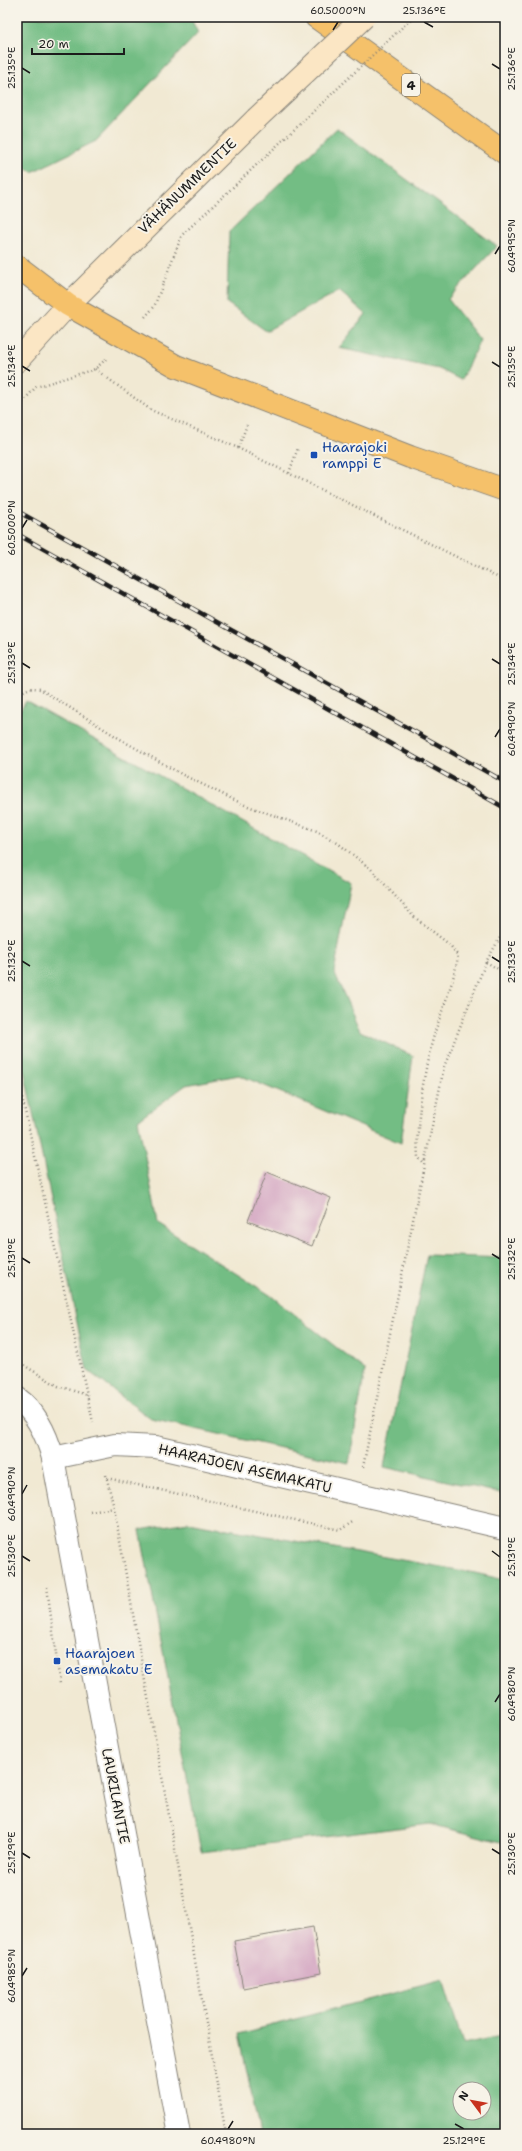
<svg xmlns="http://www.w3.org/2000/svg" width="522" height="2151" font-family="'Shantell Sans',sans-serif">
	<rect width="100%" height="100%" fill="#f7f3e8"/>
	<filter id="ink" filterUnits="userSpaceOnUse"><feTurbulence type="fractalNoise" baseFrequency=".025" numOctaves="2"/><feDisplacementMap in="SourceGraphic" scale="8" xChannelSelector="R" yChannelSelector="G"/><feConvolveMatrix kernelMatrix="1 2 1 2 8 2 1 2 1" color-interpolation-filters="sRGB"/></filter>
	<filter id="wash" filterUnits="userSpaceOnUse"><feTurbulence type="fractalNoise" baseFrequency=".012" numOctaves="4" result="noise"/><feDisplacementMap in="SourceGraphic" scale="16" xChannelSelector="R" yChannelSelector="G"/><feGaussianBlur stdDeviation="0.9" result="paint"/><feColorMatrix in="noise" values="0 0 0 0 0 0 0 0 0 0 0 0 0 0 0 0 0 1.4 0 .05"/><feComposite in="paint" operator="in"/></filter>
	<g filter="url(#wash)">
		<rect width="100%" height="100%" fill="#f1e9d3"/>
		<!-- forest -->
		<g fill="#73bd84" stroke="#486c50" fill-rule="evenodd">
			<path d="M17,17H190L198,33L96,141L32,172L17,163Z"/>
			<path d="M337,128L497,246L448,299L480,340L461,380L439,369L339,348L366,314L339,291L266,331L227,303L229,232Z"/>
			<path d="M26,701L351,883L334,972L360,1031L413,1056L401,1143L239,1075L186,1085L138,1120L158,1224L270,1295L365,1370L349,1463L151,1419L87,1370L17,1037V716Z"/>
			<path d="M427,1255L505,1258V1494L384,1467Z"/>
			<path d="M188,1522L475,1573L505,1580V1843L430,1824L201,1852L140,1530Z"/>
			<path d="M443,1980L463,2044L505,2035V2134H260L239,2034ZM460,2089H484V2113H460Z"/>
		</g>
		<g id="blocks">
			<!-- building -->
			<g fill="#d1a0bf">
				<path d="M267,1172L331,1198L312,1246L248,1221Z"/>
				<path d="M313,1927L321,1973L243,1988L234,1941Z"/>
			</g>
		</g>
	</g>
	<g filter="url(#ink)">
		<use href="#blocks" fill-opacity="0" stroke="#868278" stroke-width="1"/>
		<g fill="none" stroke-linecap="round" stroke-linejoin="round">
			<defs>
				<path id="minor" d="M53,1458L115,1445L156,1447L505,1528"/>
				<path id="tertiary" d="M17,1398C36,1412 47,1436 53,1458L179,2134"/>
				<path id="secondary" d="M17,361L68,305L256,119"/>
				<g id="motorway">
					<path d="M316,17L505,153"/>
					<path d="M17,266L68,305L176,366L410,457L505,490"/>
				</g>
			</defs>
			<!-- minor casing -->
			<use href="#minor" stroke="#868278" stroke-width="24"/>
			<!-- tertiary casing -->
			<use href="#tertiary" stroke="#868278" stroke-width="24"/>
			<!-- secondary casing -->
			<use href="#secondary" stroke="#868278" stroke-width="24"/>
			<!-- motorway casing -->
			<use href="#motorway" stroke="#868278" stroke-width="24"/>
			<!-- path -->
			<g stroke="#868278" stroke-width="2.5" stroke-dasharray="1 3" stroke-linecap="butt">
				<path d="M145,317L154,307L182,235L282,141"/>
				<path d="M95,369L151,410L238,448L505,581"/>
				<path d="M17,408L36,387L95,369L106,359"/>
				<path d="M238,448L247,425"/>
				<path d="M289,473L298,448"/>
				<path d="M17,696C25,689 30,687 40,689L125,742L183,775L245,805L317,831L339,844L371,869L413,916L450,945L458,956C454,982 443,1007 435,1032C425,1063 415,1125 418,1157L424,1164"/>
				<path d="M486,962L505,973"/>
				<path d="M17,1074L93,1422"/>
				<path d="M17,1361L58,1386L87,1395"/>
				<path d="M363,1467L444,1067L486,962L505,929"/>
				<path d="M106,1475L114,1508L226,2134"/>
				<path d="M107,1478L340,1530L354,1521"/>
				<path d="M90,1512L114,1508"/>
				<path d="M47,1587L60,1684"/>
			</g>
			<!-- minor -->
			<use href="#minor" stroke="#fff" stroke-width="22"/>
			<!-- tertiary -->
			<use href="#tertiary" stroke="#fff" stroke-width="22"/>
			<!-- secondary -->
			<use href="#secondary" stroke="#fbe6c4" stroke-width="22"/>
			<!-- motorway -->
			<use href="#motorway" stroke="#f5c16b" stroke-width="22"/>
			<defs>
				<g id="rail">
					<path d="M17,511L505,782"/>
					<path d="M17,534L505,808"/>
				</g>
			</defs>
			<!-- rail casing -->
			<use href="#rail" stroke="#1c1c1c" stroke-width="4.5"/>
			<!-- rail -->
			<use href="#rail" stroke="#f7f3e8" stroke-width="3" stroke-dasharray="9" stroke-linecap="butt"/>
			<defs>
				<path id="secondary-bridge" d="M256,119L364,17"/>
			</defs>
			<!-- secondary-bridge casing -->
			<use href="#secondary-bridge" stroke="#868278" stroke-width="24" stroke-linecap="butt"/>
			<!-- path-bridge -->
			<path stroke="#868278" stroke-width="2.5" stroke-dasharray="1 3" stroke-linecap="butt" d="M282,141L413,17"/>
			<!-- secondary-bridge -->
			<use href="#secondary-bridge" stroke="#fbe6c4" stroke-width="22"/>
		</g>
	</g>
	<!-- ticks -->
	<path fill="none" stroke="#1c1c1c" stroke-width="1.5" d="M424,22L433,27M333,30L338,22M492,64L500,69M22,68L30,73M495,254L500,246M492,362L500,367M22,366L30,371M22,528L27,520M492,659L500,664M22,663L30,668M495,737L500,729M492,957L500,962M22,961L30,966M492,1254L500,1259M22,1258L30,1263M22,1494L27,1485M492,1551L500,1557M22,1556L30,1561M495,1702L500,1694M492,1849L500,1854M22,1853L30,1858M22,1976L27,1968M455,2124L464,2129M228,2129L233,2121"/>
	<!-- markers -->
	<g fill="#1a4fb4" stroke="#f7f3e8" stroke-width="1.5">
		<rect x="310" y="451" width="8" height="8" rx="2"/>
		<rect x="53" y="1657" width="8" height="8" rx="2"/>
	</g>
	<g text-anchor="middle" dominant-baseline="central" stroke-width="4" stroke-linejoin="round" paint-order="stroke">
		<!-- shield labels -->
		<rect fill="#f7f3e8" stroke="#5e5c59" stroke-width="1" x="402" y="74" width="18" height="22" rx="3"/>
		<g font-size="13" font-weight="bold" fill="#1c1c1c">
			<text x="411" y="85">4</text>
		</g>
		<!-- street labels -->
		<g font-size="14" fill="#1c1c1c" stroke="#f7f3e8">
			<text transform="translate(187 186) rotate(-44)">VÄHÄNUMMENTIE</text>
			<text transform="translate(245 1468) rotate(13)">HAARAJOEN ASEMAKATU</text>
			<text transform="translate(116 1796) rotate(79)">LAURILANTIE</text>
		</g>
		<!-- transit labels -->
		<g font-size="14" fill="#164399" stroke="#f7f3e8" text-anchor="start">
			<text x="322" y="447">Haarajoki<tspan x="322" dy="16">ramppi E</tspan></text>
			<text x="65" y="1653">Haarajoen<tspan x="65" dy="16">asemakatu E</tspan></text>
		</g>
	</g>
	<!-- margin -->
	<rect width="522" height="2151" fill="none" stroke="#f7f3e8" stroke-width="44"/>
	<!-- north arrow -->
	<g transform="translate(472 2101) rotate(302)"><circle r="19" fill="#f7f3e8" stroke="#9f9d96"/>
	<path d="M0-3L7 15L0 10L-7 15Z" fill="#c8321e"/>
	<text y="-6" font-size="11" font-weight="bold" text-anchor="middle" fill="#1c1c1c">N</text>
	</g>
	<!-- scale -->
	<path d="M32 48v6h92v-6" fill="none" stroke="#1c1c1c" stroke-width="2"/>
	<text x="38" y="48" font-size="12" fill="#1c1c1c" stroke="#f7f3e8" stroke-width="3" paint-order="stroke">20 m</text>
	<rect x="22" y="22" width="478" height="2107" fill="none" stroke="#1c1c1c" stroke-width="1.5"/>
	<g font-size="10" text-anchor="middle" fill="#1c1c1c">
		<text x="338" y="14">60.5000°N</text>
		<text x="424" y="14">25.136°E</text>
		<text transform="translate(11 68) rotate(-90)" y="4">25.135°E</text>
		<text transform="translate(511 69) rotate(-90)" y="4">25.136°E</text>
		<text transform="translate(511 246) rotate(-90)" y="4">60.4995°N</text>
		<text transform="translate(11 366) rotate(-90)" y="4">25.134°E</text>
		<text transform="translate(511 367) rotate(-90)" y="4">25.135°E</text>
		<text transform="translate(11 528) rotate(-90)" y="4">60.5000°N</text>
		<text transform="translate(11 663) rotate(-90)" y="4">25.133°E</text>
		<text transform="translate(511 664) rotate(-90)" y="4">25.134°E</text>
		<text transform="translate(511 729) rotate(-90)" y="4">60.4990°N</text>
		<text transform="translate(11 961) rotate(-90)" y="4">25.132°E</text>
		<text transform="translate(511 962) rotate(-90)" y="4">25.133°E</text>
		<text transform="translate(11 1258) rotate(-90)" y="4">25.131°E</text>
		<text transform="translate(511 1259) rotate(-90)" y="4">25.132°E</text>
		<text transform="translate(11 1494) rotate(-90)" y="4">60.4990°N</text>
		<text transform="translate(11 1556) rotate(-90)" y="4">25.130°E</text>
		<text transform="translate(511 1557) rotate(-90)" y="4">25.131°E</text>
		<text transform="translate(511 1694) rotate(-90)" y="4">60.4980°N</text>
		<text transform="translate(11 1853) rotate(-90)" y="4">25.129°E</text>
		<text transform="translate(511 1854) rotate(-90)" y="4">25.130°E</text>
		<text transform="translate(11 1976) rotate(-90)" y="4">60.4985°N</text>
		<text x="228" y="2144">60.4980°N</text>
		<text x="464" y="2144">25.129°E</text>
	</g>
</svg>
